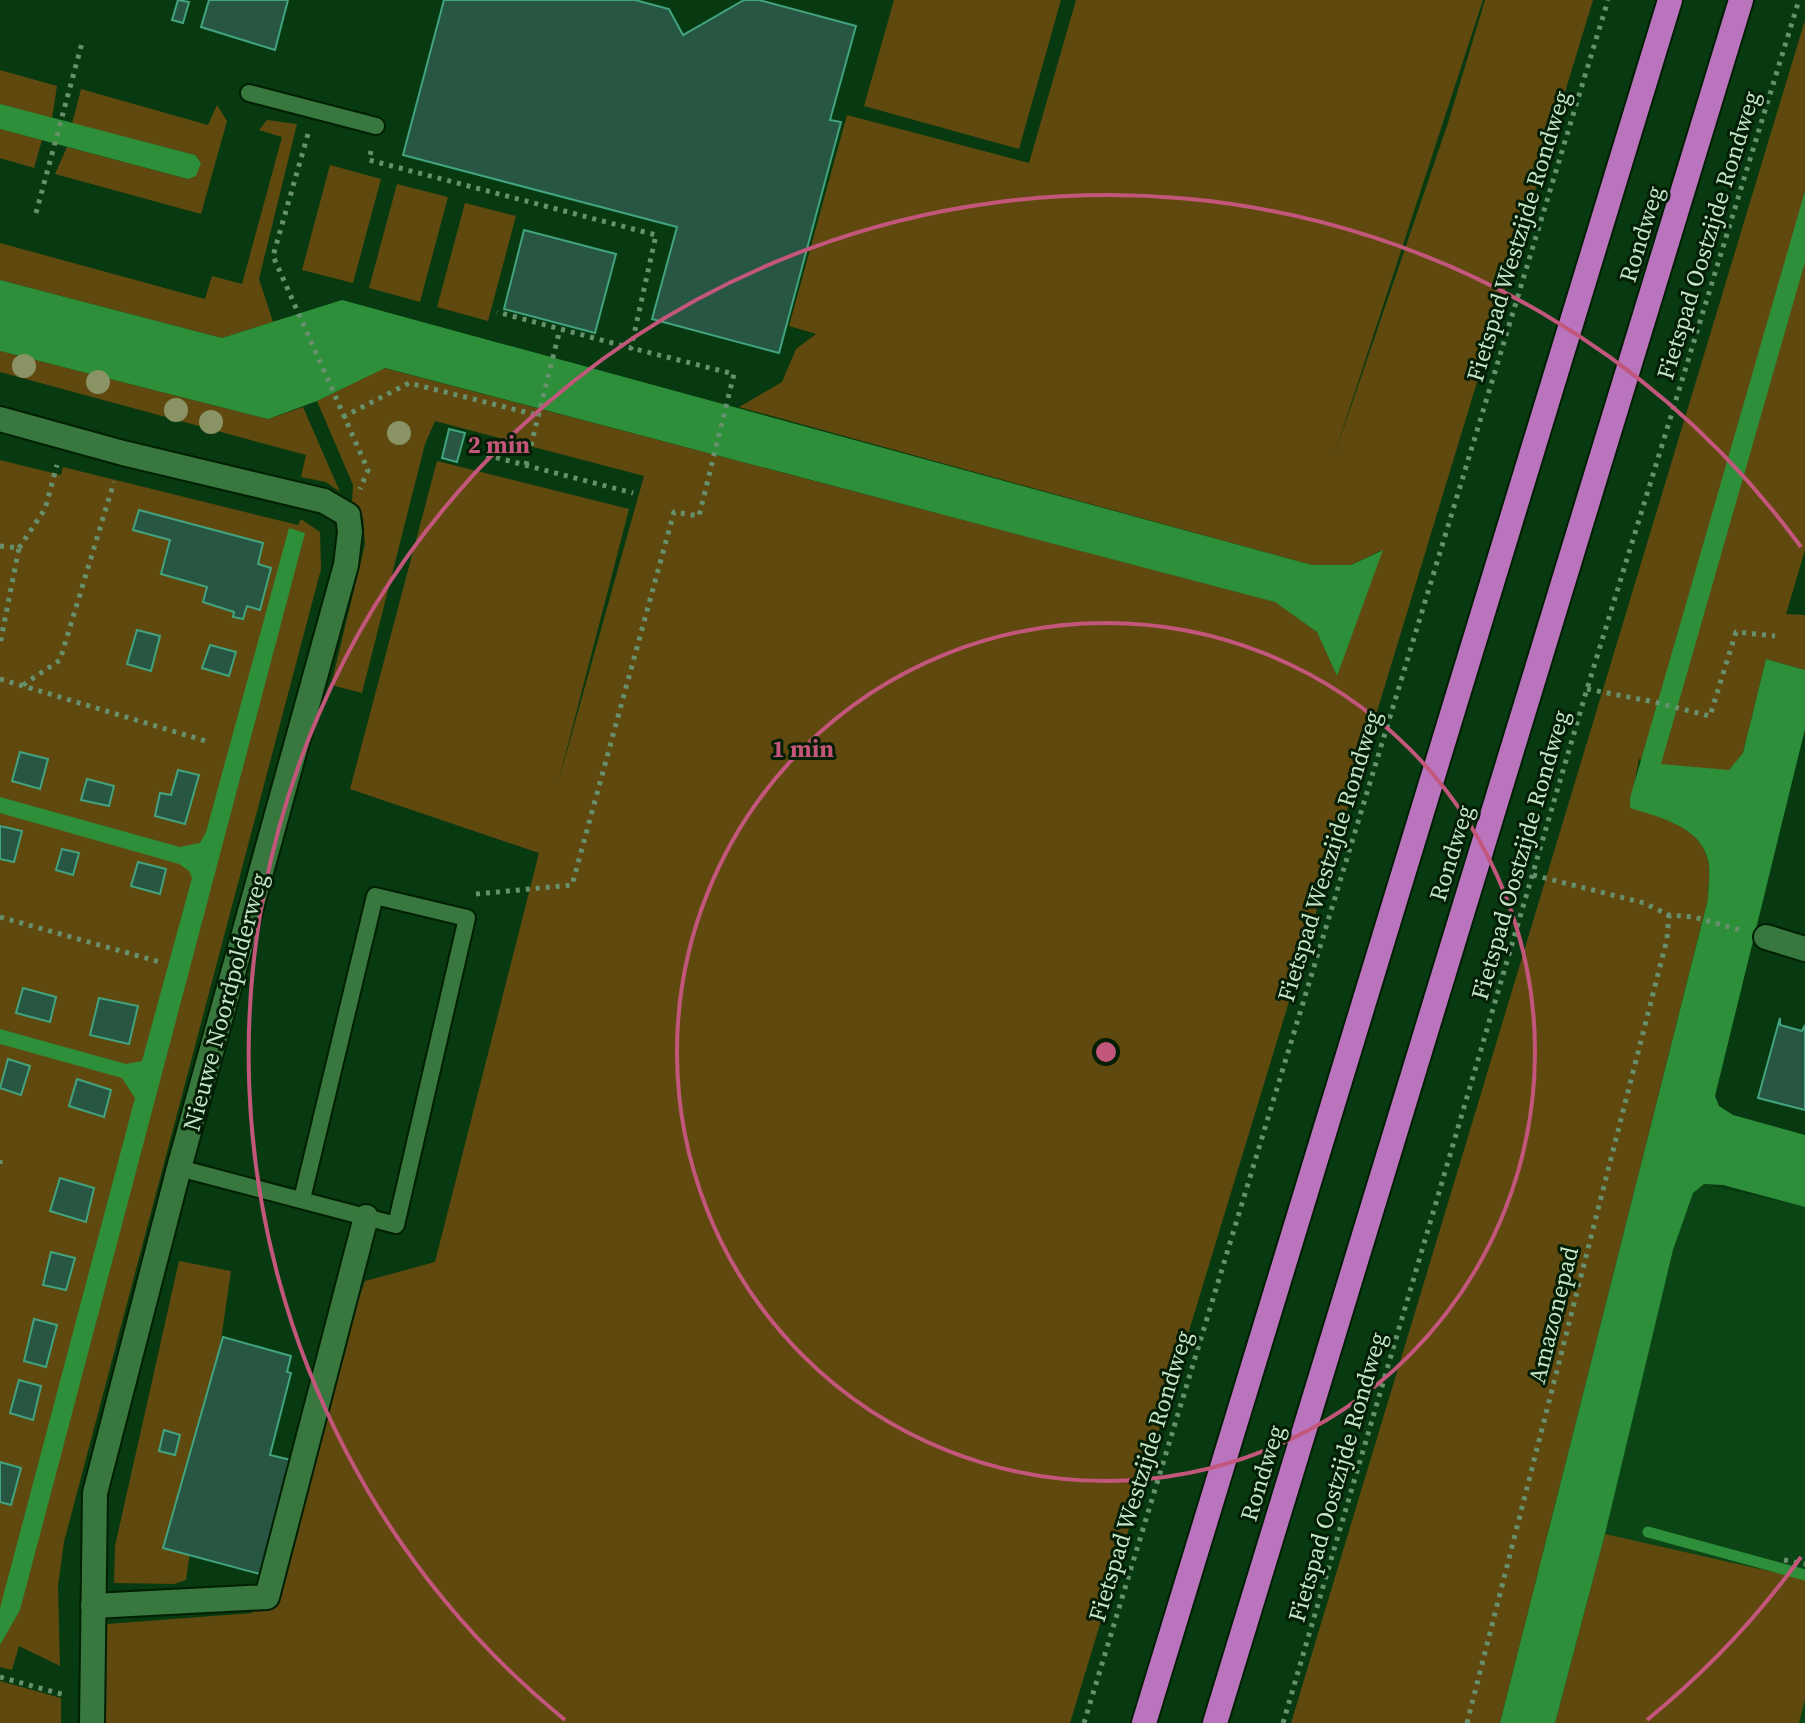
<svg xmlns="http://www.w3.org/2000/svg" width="1805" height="1723" font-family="'Source Serif 4',serif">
	<rect width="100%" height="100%" fill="#073a10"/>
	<!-- built -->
	<path fill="#0b4415" d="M1704,1184L1805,1207V1723H1553L1675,1244L1693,1193Z"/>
	<!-- green -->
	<g fill="#60490e">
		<path d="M894,0H1061L1019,149L864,106Z"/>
		<path d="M1076,0H1483L1333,459L1448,123L1485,0H1593L1070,1723H101L94,1625L252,1613L263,1570L365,1281L435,1262L539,853L350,789L437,461L629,509L558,783L644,476L435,421L425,444L362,693L331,685L365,544L363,518L352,503L353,485L317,401L384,368L1276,602L1317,632L1337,675L1382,550L1351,565H1312L739,407L782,382L796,349L816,334L789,326L847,115L1029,163Z"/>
		<path d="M1805,20V550L1786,614L1805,615V670L1766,659L1743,753L1729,771L1661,765L1639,759L1630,807C1659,816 1700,826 1708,860C1711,871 1708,887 1708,899L1500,1723H1291Z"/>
		<path d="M0,70L57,86L52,118L0,104Z"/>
		<path d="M81,89L208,125L217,105L227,121L201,214L55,174L67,147L188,179L201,163L195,155L72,124Z"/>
		<path d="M267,120L297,124L259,279L273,322L222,338L0,280V243L205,299L212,276L242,284L282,137L259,130Z"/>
		<path d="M0,129L42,140L34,168L0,158Z"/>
		<path d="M330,165L381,179L353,283L302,270Z"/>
		<path d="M397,184L448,197L420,302L369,288Z"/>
		<path d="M465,203L516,216L488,321L437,307Z"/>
		<path d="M0,351L268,419L303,407L340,492L326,482L301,477L306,455L0,372Z"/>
		<path d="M0,460L61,475L63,467L298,525L301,519L320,532L321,569L64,1542L58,1586L60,1666L19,1646L12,1670L0,1667Z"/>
		<path d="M179,1261L231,1271L186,1580L174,1584L114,1583L115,1546Z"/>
		<path d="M1605,1534L1805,1579V1699L1799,1723H1555Z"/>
		<path d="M0,1681L61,1698V1723H0Z"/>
	</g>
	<!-- water -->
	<g fill="#2d8f3a">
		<path d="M0,104L195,155L201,163L196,176L188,179L0,129Z"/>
		<path d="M1805,191V262L1661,764L1729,770L1743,753L1766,659L1805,670V729L1715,1096L1719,1106L1733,1115L1805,1135V1207L1723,1185L1704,1184L1693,1193L1673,1250L1605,1534L1555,1723H1500L1708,899C1708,887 1711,871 1708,860C1700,826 1659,817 1630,808V798Z"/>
		<path d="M0,280L222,338L342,300L1312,565H1351L1383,550L1337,676L1317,632L1275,602L385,368L317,401L268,419L0,351Z"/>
		<path d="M289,528L305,533L20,1610L0,1645V1608L135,1098L122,1078L0,1044V1029L126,1064L142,1061L192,878L189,871L179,864L0,813V797L180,847L200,843L206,832Z"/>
	</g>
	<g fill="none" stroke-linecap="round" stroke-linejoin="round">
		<!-- stream -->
		<path stroke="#2d8f3a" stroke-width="11" d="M1648,1532L1805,1575"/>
	</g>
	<!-- building -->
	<g fill="#275643" stroke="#41a47f" stroke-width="2">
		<path d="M178,0L189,2L183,23L172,20Z"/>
		<path d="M209,0H288L275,50L201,27Z"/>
		<path d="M444,0H635L669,9L683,35L744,0H759L856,26L830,120L841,122L779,353L652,319L677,227L403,155Z"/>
		<path d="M524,230L616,254L595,333L504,309Z"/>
		<path d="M449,429L465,433L457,462L442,458Z"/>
		<path d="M139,510L263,543L258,564L271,568L260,610L247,606L243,619L233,617L234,612L203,602L207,587L161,574L170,540L133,530Z"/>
		<path d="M137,630L160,636L151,671L127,664Z"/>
		<path d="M210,645L236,652L229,676L202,668Z"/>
		<path d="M20,752L48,759L40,789L12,781Z"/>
		<path d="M178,770L199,775L185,824L155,816L160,793L171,795Z"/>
		<path d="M87,779L114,786L109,806L81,800Z"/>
		<path d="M0,826L22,831L14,862L0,859Z"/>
		<path d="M62,849L79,853L73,875L56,870Z"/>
		<path d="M138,862L166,869L160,894L131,886Z"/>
		<path d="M23,988L56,997L50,1022L16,1013Z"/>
		<path d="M99,998L138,1006L129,1044L90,1035Z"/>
		<path d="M1780,1018V1025L1802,1031L1805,1025V1110L1758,1098Z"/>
		<path d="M8,1059L30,1066L21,1095L0,1088Z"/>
		<path d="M77,1079L111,1090L104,1117L69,1106Z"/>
		<path d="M60,1178L94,1188L86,1222L50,1211Z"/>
		<path d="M51,1252L75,1258L66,1290L43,1285Z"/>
		<path d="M34,1319L57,1325L46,1367L24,1361Z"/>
		<path d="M223,1337L291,1356L287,1372L291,1373L270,1455L291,1460L260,1574L163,1548Z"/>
		<path d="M19,1380L41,1386L33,1420L10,1413Z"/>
		<path d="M164,1430L180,1435L175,1455L159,1451Z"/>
		<path d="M0,1462L21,1468L11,1505L0,1502Z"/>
	</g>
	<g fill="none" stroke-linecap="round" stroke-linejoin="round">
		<defs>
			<g id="lane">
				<path d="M249,93L376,126"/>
				<path d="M179,1168L396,1225L467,918L375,896L302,1199"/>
			</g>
			<g id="street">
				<path d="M0,419L123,453L324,501L348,515L350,532L346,565L179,1168L95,1493L92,1723"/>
				<path d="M1766,937L1805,949"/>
				<path d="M93,1606L267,1597L366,1217"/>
			</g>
			<g id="highway">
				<path d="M1144,1723L1670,0"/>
				<path d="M1215,1723L1741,0"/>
			</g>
		</defs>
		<!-- lane casing -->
		<use href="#lane" stroke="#001f03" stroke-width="20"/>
		<!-- street casing -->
		<use href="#street" stroke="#001f03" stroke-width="28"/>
		<!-- highway casing -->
		<use href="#highway" stroke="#001f03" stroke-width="28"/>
		<!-- path -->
		<g stroke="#67916c" stroke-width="5" stroke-dasharray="4 6" stroke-linecap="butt">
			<path d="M308,134L273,256L368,470L360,489"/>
			<path d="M371,151L369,160L656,235L631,348L497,312"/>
			<path d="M36,213L82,43"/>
			<path d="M343,417L409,383L537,415"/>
			<path d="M467,450L633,493"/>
			<path d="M526,465L560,329"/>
			<path d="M0,546L19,548L0,644"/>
			<path d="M19,548L45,509L57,465"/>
			<path d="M0,679L209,742"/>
			<path d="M23,685L60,660L114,482"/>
			<path d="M1587,689L1649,701"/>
			<path d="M1646,700L1710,716L1736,632L1775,636"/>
			<path d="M1533,875L1644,903L1669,915L1694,917L1740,930"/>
			<path d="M476,894L572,885L674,512L699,516L734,374L631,348"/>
			<path d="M0,917L160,962"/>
			<path d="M0,1160V1168"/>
			<path d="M1784,1560L1805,1564"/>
			<path d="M0,1677L65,1695"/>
			<path d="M1084,1723L1608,0"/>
			<path d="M1283,1723L1587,689L1799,0"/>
			<path d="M1467,1723L1667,939L1669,915"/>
		</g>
		<!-- lane -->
		<use href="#lane" stroke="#38773d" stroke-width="16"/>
		<!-- street -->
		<use href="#street" stroke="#38773d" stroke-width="24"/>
		<!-- highway -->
		<use href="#highway" stroke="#ba73bd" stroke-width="24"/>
	</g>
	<!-- trees -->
	<g fill="#8a9364">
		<circle cx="24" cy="366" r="12"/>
		<circle cx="98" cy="382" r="12"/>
		<circle cx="176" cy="410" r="12"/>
		<circle cx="211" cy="422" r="12"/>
		<circle cx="399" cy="433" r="12"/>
	</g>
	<!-- distance rings -->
	<g fill="none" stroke="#c3567b" stroke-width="4">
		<circle cx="1106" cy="1052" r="429"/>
		<path d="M1801 1557A859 859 0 0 1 1647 1720M565 1720A859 859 0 1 1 1801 547"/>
	</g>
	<g text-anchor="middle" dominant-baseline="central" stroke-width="6" stroke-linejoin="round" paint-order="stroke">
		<!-- street labels -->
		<g font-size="24" fill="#c5e5c5" stroke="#041e06">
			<text transform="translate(1641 234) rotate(-73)">Rondweg</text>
			<text transform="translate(1708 235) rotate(-73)">Fietspad Oostzijde Rondweg</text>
			<text transform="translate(1518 236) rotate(-73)">Fietspad Westzijde Rondweg</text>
			<text transform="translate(1451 853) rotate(-73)">Rondweg</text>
			<text transform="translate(1520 855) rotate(-74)">Fietspad Oostzijde Rondweg</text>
			<text transform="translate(1329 856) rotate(-73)">Fietspad Westzijde Rondweg</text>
			<text transform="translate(225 1002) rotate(-75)">Nieuwe Noordpolderweg</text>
			<text transform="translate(1553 1315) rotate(-76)">Amazonepad</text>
			<text transform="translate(1262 1473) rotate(-73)">Rondweg</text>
			<text transform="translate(1140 1476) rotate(-73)">Fietspad Westzijde Rondweg</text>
			<text transform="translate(1337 1477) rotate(-74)">Fietspad Oostzijde Rondweg</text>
		</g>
	</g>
	<circle cx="1106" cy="1052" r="12" fill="#c3567b" stroke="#041e06" stroke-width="4"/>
	<g font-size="24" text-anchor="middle" font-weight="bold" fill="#c3567b" stroke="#041e06" stroke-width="6" stroke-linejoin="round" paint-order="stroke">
		<text x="499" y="453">2 min</text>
		<text x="803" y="757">1 min</text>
	</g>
</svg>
